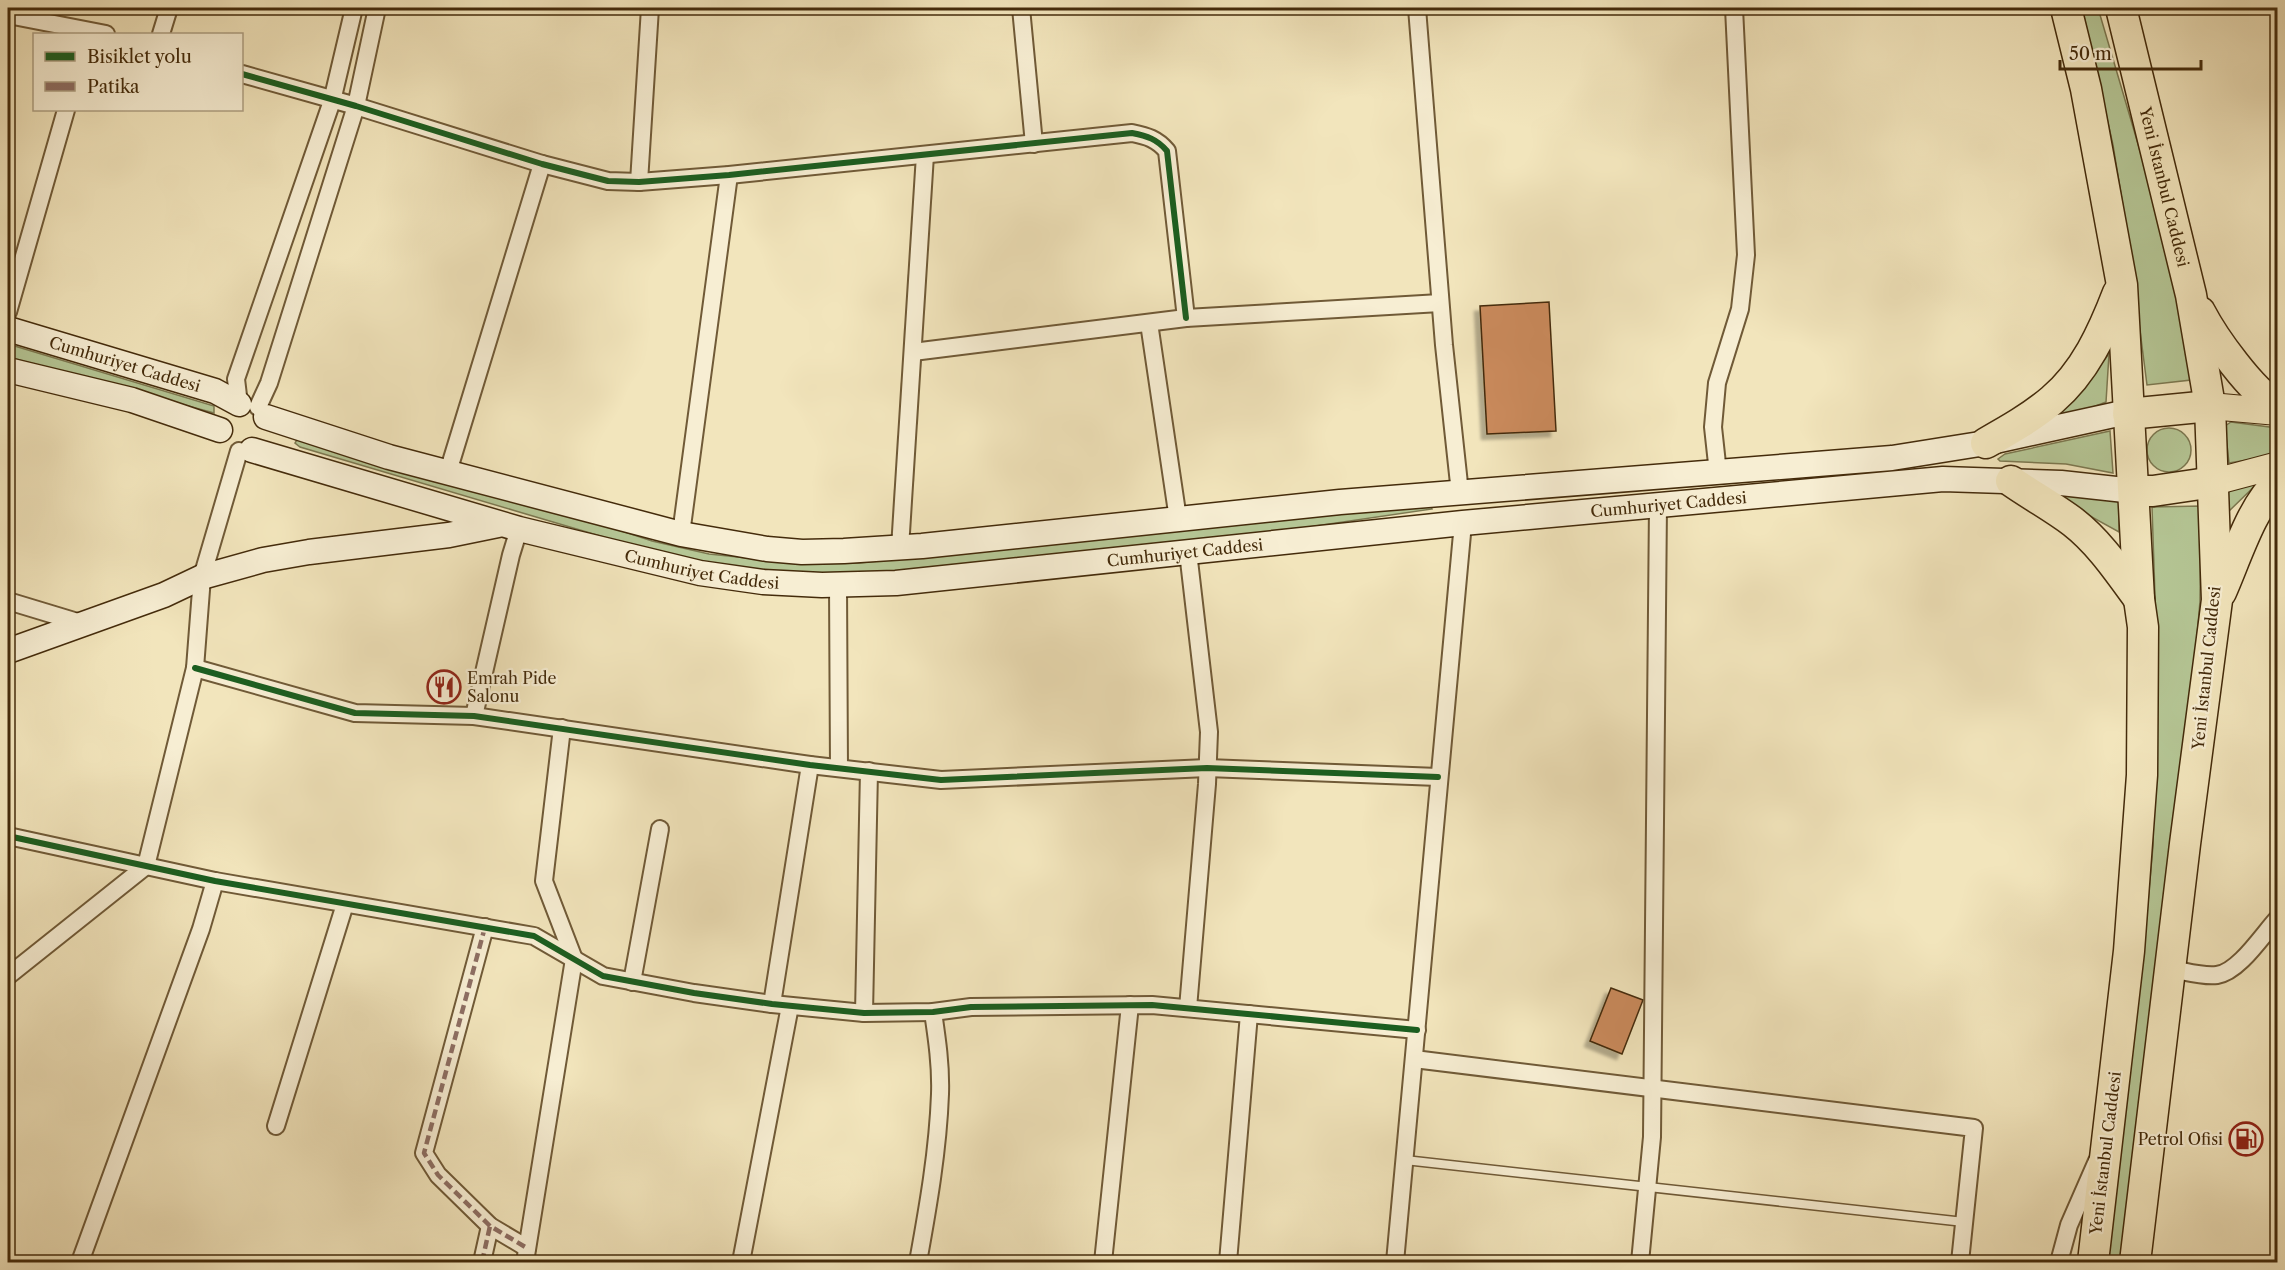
<svg xmlns="http://www.w3.org/2000/svg" width="2285" height="1270" font-family="'Libre Caslon Text',serif">
	<defs>
		<filter id="shadow"><feDropShadow dx="-5.5" dy="5.5" stdDeviation="1.5" flood-color="#0004"/></filter>
	</defs>
	<rect width="100%" height="100%" fill="#f2e5bc"/>
	<filter id="stains"><feTurbulence type="fractalNoise" baseFrequency=".00333" numOctaves="4"/><feColorMatrix values="0 0 0 0 .2 0 0 0 0 .09 0 0 0 0 .02 0 0 0 .5 -.17"/></filter>
	<radialGradient id="worn" r=".72"><stop offset=".6" stop-color="#630" stop-opacity="0"/><stop offset="1" stop-color="#630" stop-opacity=".3"/></radialGradient>
	<!-- green -->
	<g fill="#b5c695" stroke="#7c7850" stroke-width="1.5">
		<path d="M2082,8H2098L2153,195L2174,282L2191,380L2147,385L2128,237L2113,145Z"/>
		<path d="M8,344L214,406V413L8,357Z"/>
		<path d="M2109,354L2106,402L2052,423Z"/>
		<path d="M2231,422L2277,428V455L2229,463L2225,426Z"/>
		<circle cx="2169" cy="450" r="22"/>
		<path d="M2110,431L2113,473L2066,464L2000,461L1998,459L2005,454Z"/>
		<path d="M298,438L571,514L652,541L709,554L803,564L859,563L1430,505L1432,509L1288,530L1033,558L866,574H795L709,564L634,546L300,447L295,443Z"/>
		<path d="M2261,480L2227,513L2224,492Z"/>
		<path d="M2061,492L2119,501V532L2061,500L2059,498Z"/>
		<path d="M2201,506L2200,601L2189,731L2120,1262H2108L2144,947L2153,846L2156,626L2152,507Z"/>
	</g>
	<!-- building -->
	<g fill="#ca8a5b" stroke="#442b0b" stroke-width="1.5" filter="url(#shadow)">
		<path d="M1549,302L1556,431L1487,434L1480,306Z"/>
		<path d="M1611,988L1643,1000L1622,1054L1590,1041Z"/>
	</g>
	<g fill="none" stroke-linecap="round" stroke-linejoin="round">
		<defs>
			<path id="lane" d="M1405,1160L1964,1222"/>
			<g id="street">
				<path d="M1021,8L1034,144"/>
				<path d="M1417,8L1444,345L1460,493"/>
				<path d="M8,15L106,34"/>
				<path d="M161,34L169,8"/>
				<path d="M242,74L356,106L542,164L608,181L639,182L729,175L1132,133C1147,136 1157,139 1167,151L1186,318"/>
				<path d="M639,182L650,8"/>
				<path d="M8,312L66,110"/>
				<path d="M1149,323L1178,519"/>
				<path d="M913,352L1186,318L1440,303"/>
				<path d="M239,404L236,379L332,101L354,8"/>
				<path d="M258,407L269,383L356,106L377,8"/>
				<path d="M448,472L542,164"/>
				<path d="M1718,473L1713,427L1717,383L1740,309L1746,255L1734,8"/>
				<path d="M681,534L729,175"/>
				<path d="M900,548L925,155"/>
				<path d="M838,585L839,768"/>
				<path d="M8,601L84,624"/>
				<path d="M195,668L355,713L474,716L810,765L941,780L1207,768L1438,777"/>
				<path d="M474,716L511,555L519,529"/>
				<path d="M8,836L215,881L534,936L603,976L694,993L772,1004L864,1013L933,1012L971,1007L1152,1005L1417,1030"/>
				<path d="M485,927L424,1153L438,1175L490,1226L527,1248"/>
				<path d="M2171,969C2184,971 2203,977 2217,975C2239,972 2263,934 2278,918"/>
				<path d="M8,976L146,866L195,668L202,577L239,451"/>
				<path d="M632,982L660,829"/>
				<path d="M772,1004L810,765"/>
				<path d="M1188,1008L1207,784L1209,732L1188,552"/>
				<path d="M864,1013L869,771"/>
				<path d="M1414,1059L1974,1128L1960,1262"/>
				<path d="M276,1126L345,904"/>
				<path d="M80,1262L201,929L215,881"/>
				<path d="M482,1262L490,1226"/>
				<path d="M525,1262L574,959L544,881L562,728"/>
				<path d="M741,1262L790,1006"/>
				<path d="M918,1262C928,1207 938,1150 940,1094C941,1066 937,1039 933,1012"/>
				<path d="M1103,1262L1130,1005"/>
				<path d="M1228,1262L1249,1014"/>
				<path d="M1395,1262L1463,523"/>
				<path d="M1640,1262L1652,1137L1658,505"/>
				<path d="M2059,1262L2069,1225L2097,1161"/>
			</g>
			<g id="secondary">
				<path id="s1" d="M8,329L215,391L239,404"/>
				<path d="M8,370L132,400L220,430"/>
				<path d="M266,417L389,457L681,534L767,549L802,552L844,551L922,546L1340,502L1892,458L1986,443L2118,414H2128"/>
				<path id="s2" d="M252,450L519,529L700,573L763,582L822,585L896,583L1463,523L1943,479L2061,483L2134,491"/>
				<path d="M8,651L164,595L202,577L263,560L309,552L449,535L498,525"/>
			</g>
			<g id="primary">
				<path d="M2210,406L2278,412"/>
				<path d="M2214,482L2278,465"/>
			</g>
			<g id="highway">
				<path d="M2066,8L2086,89L2122,285L2139,599L2143,627L2142,775L2129,951L2093,1262"/>
				<path id="s3" d="M2121,8L2191,295L2210,406L2217,600L2185,844L2135,1262"/>
				<path d="M2200,312C2213,337 2252,393 2278,406"/>
				<path d="M2128,414L2210,406"/>
				<path d="M1986,443C2009,430 2032,417 2052,400C2085,372 2103,332 2118,293"/>
				<path d="M2011,481C2031,495 2053,507 2073,522C2100,543 2119,572 2139,599"/>
				<path d="M2134,491H2153L2214,482"/>
				<path d="M2221,592C2235,561 2252,505 2278,483"/>
			</g>
		</defs>
		<!-- lane casing -->
		<use href="#lane" stroke="#705a37" stroke-width="11"/>
		<!-- street casing -->
		<use href="#street" stroke="#705a37" stroke-width="20"/>
		<!-- secondary casing -->
		<use href="#secondary" stroke="#442b0b" stroke-width="27"/>
		<!-- primary casing -->
		<use href="#primary" stroke="#442b0b" stroke-width="28"/>
		<!-- highway casing -->
		<use href="#highway" stroke="#442b0b" stroke-width="33"/>
		<!-- lane -->
		<use href="#lane" stroke="#f7eed3" stroke-width="8"/>
		<!-- street -->
		<use href="#street" stroke="#f7eed3" stroke-width="16"/>
		<!-- secondary -->
		<use href="#secondary" stroke="#f7eed3" stroke-width="24"/>
		<!-- primary -->
		<use href="#primary" stroke="#f2e5bc" stroke-width="26"/>
		<!-- highway -->
		<use href="#highway" stroke="#f2e5bc" stroke-width="30"/>
		<!-- quiet -->
		<g stroke="#8d6e63" stroke-width="4.5" stroke-dasharray="9 4.5" stroke-linecap="butt">
			<path d="M485,927L424,1153L438,1175L490,1226L527,1248"/>
			<path d="M482,1262L490,1226"/>
		</g>
		<defs>
			<g id="cycleway">
				<path d="M242,74L356,106L542,164L608,181L639,182L729,175L1132,133C1147,136 1157,139 1167,151L1186,318"/>
				<path d="M195,668L355,713L474,716L810,765L941,780L1207,768L1438,777"/>
				<path d="M8,836L215,881L534,936L603,976L694,993L772,1004L864,1013L933,1012L971,1007L1152,1005L1417,1030"/>
			</g>
		</defs>
		<!-- cycleway casing -->
		<use href="#cycleway" stroke="#f7eed3" stroke-width="10"/>
		<!-- cycleway -->
		<use href="#cycleway" stroke="#1b5e20" stroke-width="6"/>
	</g>
	<!-- icons -->
	<defs>
		<symbol id="restaurant-ring" viewBox="-11 -11 22 22"><circle r="9.5" fill="#f7eed3" stroke="#8f2418" stroke-width="1.5"/><path d="M-5-6h1v4h1v-4h1v4h1v-4h1v5L-1.5 .5V6h-2V.5L-5-1ZM5-6V6H3V1.5H1.5Q1.5-4 5-6Z" fill="#8f2418"/></symbol>
		<symbol id="fuel-ring" viewBox="-11 -11 22 22"><circle r="9.5" fill="#f7eed3" stroke="#8f2418" stroke-width="1.5"/><path d="M-5.5-6h7V0h2V4h1.3V-2.5L3-4.5l.8-.8L6-3V5H2.5V1h-1V6h-7ZM-4.2-4.7v3.2H.2V-4.7Z" fill="#8f2418"/></symbol>
	</defs>
	<g fill-rule="evenodd">
		<use href="#restaurant-ring" x="425" y="668" width="38" height="38"/>
		<use href="#fuel-ring" x="2227" y="1120" width="38" height="38"/>
	</g>
	<g text-anchor="middle" dominant-baseline="central" stroke-width="4.5" stroke-linejoin="round" paint-order="stroke">
		<!-- street labels -->
		<g font-size="16" fill="#442b0b" stroke="#f7eed3">
			<text stroke="none"><textPath href="#s3" startOffset="184">Yeni İstanbul Caddesi</textPath></text>
			<text stroke="none"><textPath href="#s1" startOffset="122">Cumhuriyet Caddesi</textPath></text>
			<text stroke="none"><textPath href="#s2" startOffset="1438">Cumhuriyet Caddesi</textPath></text>
			<text stroke="none"><textPath href="#s2" startOffset="952">Cumhuriyet Caddesi</textPath></text>
			<text stroke="none"><textPath href="#s2" startOffset="466">Cumhuriyet Caddesi</textPath></text>
			<text transform="translate(2206 668) rotate(-84)">Yeni İstanbul Caddesi</text>
			<text transform="translate(2105 1153) rotate(-83)">Yeni İstanbul Caddesi</text>
		</g>
		<!-- poi labels -->
		<g font-size="16" fill="#442b0b" stroke="#f7eed3" text-anchor="start">
			<text x="467" y="678">Emrah Pide<tspan x="467" dy="18">Salonu</tspan></text>
			<text x="2223" y="1139" text-anchor="end">Petrol Ofisi</text>
		</g>
	</g>
	<!-- margin -->
	<rect width="2285" height="1270" fill="none" stroke="#f2e5bc" stroke-width="30"/>
	<rect x="9" y="9" width="2267" height="1252" fill="none" stroke="#442b0b" stroke-width="3"/>
	<rect x="15" y="15" width="2255" height="1240" fill="none" stroke="#442b0b" stroke-width="1.5"/>
	<!-- legend -->
	<rect x="33" y="33" width="210" height="78" fill="#f7eed3" stroke="#afa083" stroke-width="1.5"/>
	<rect x="45" y="52" width="30" height="9" fill="#1b5e20" stroke="#afa083" stroke-width="1.5"/>
	<text x="87" y="63" font-size="18" fill="#442b0b">Bisiklet yolu</text>
	<rect x="45" y="82" width="30" height="9" fill="#8d6e63" stroke="#afa083" stroke-width="1.5"/>
	<text x="87" y="93" font-size="18" fill="#442b0b">Patika</text>
	<!-- scale -->
	<path d="M2060 60v9h141v-9" fill="none" stroke="#442b0b" stroke-width="3"/>
	<text x="2069" y="60" font-size="18" fill="#442b0b" stroke="#f7eed3" stroke-width="4.5" paint-order="stroke">50 m</text>
	<rect width="100%" height="100%" filter="url(#stains)"/>
	<rect width="100%" height="100%" fill="url(#worn)"/>
</svg>
